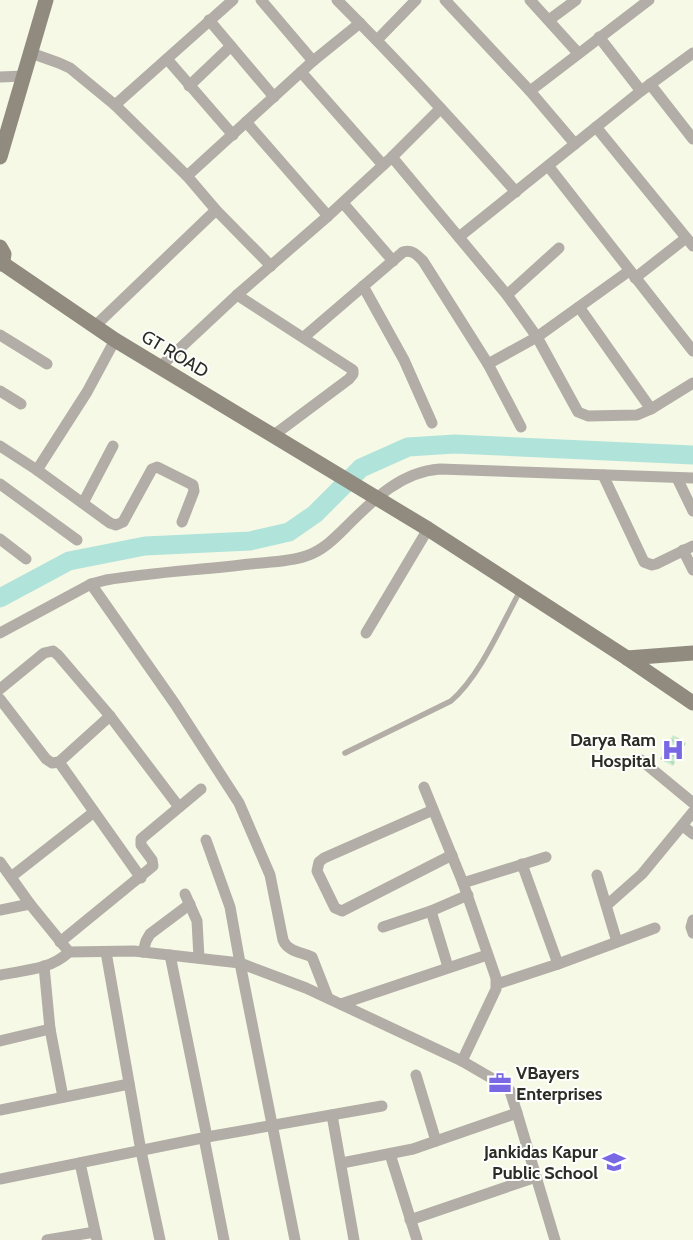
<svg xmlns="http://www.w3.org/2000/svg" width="693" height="1240" font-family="Cabin,sans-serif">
	<defs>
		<pattern id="building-back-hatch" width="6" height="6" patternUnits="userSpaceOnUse" patternTransform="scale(1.25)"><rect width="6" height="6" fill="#caecce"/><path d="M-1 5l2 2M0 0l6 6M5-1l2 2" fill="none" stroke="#aecbb1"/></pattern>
	</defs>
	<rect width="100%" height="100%" fill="#f6f9e5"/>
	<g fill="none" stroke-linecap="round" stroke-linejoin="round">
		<!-- river -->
		<path stroke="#b0e4db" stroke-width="19" d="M0,598L69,561L145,546L250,541L289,532L315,514L361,468L408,447L455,444L693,455"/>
	</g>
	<!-- building -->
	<path fill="url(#building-back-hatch)" d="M673,735L686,743L673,766L660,759Z"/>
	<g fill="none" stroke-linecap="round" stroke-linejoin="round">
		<!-- lane -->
		<path stroke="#b2ada6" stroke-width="5.5" d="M345,753L451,701C480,676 501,626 520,591"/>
		<!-- street -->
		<g stroke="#b2ada6" stroke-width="11">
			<path d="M261,0L313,61"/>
			<path d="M337,0C399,62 458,126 516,192"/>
			<path d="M445,0L530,91L575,144"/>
			<path d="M530,0L578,53"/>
			<path d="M209,20L274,97"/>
			<path d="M549,20L576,0"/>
			<path d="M599,37L641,91"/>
			<path d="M377,40L416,0"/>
			<path d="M31,53L59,63L70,68L115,105L187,176L216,210L271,266"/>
			<path d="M167,59L233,135"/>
			<path d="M301,72L383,165"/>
			<path d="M0,77L24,76"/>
			<path d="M650,84L693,139"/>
			<path d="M189,86L231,46"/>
			<path d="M530,91L649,0"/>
			<path d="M115,105L233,0"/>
			<path d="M246,122L328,216"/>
			<path d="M596,127L693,246"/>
			<path d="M392,157L507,295L537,337L578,412L588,416L637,415L651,409L693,383"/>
			<path d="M549,167L693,351"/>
			<path d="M187,176L313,61L360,23"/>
			<path d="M343,203L393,261"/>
			<path d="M459,237L641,91L693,53"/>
			<path d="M635,278L686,238"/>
			<path d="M363,286L404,360L432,423"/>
			<path d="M237,295L353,370V374L349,379L274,435"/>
			<path d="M507,295L559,248"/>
			<path d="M579,307L651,409"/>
			<path d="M95,326L216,210"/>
			<path d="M0,335L47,364"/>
			<path d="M304,337L403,252C412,249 417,255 423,261L488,364L521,427"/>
			<path d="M488,364L537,337L629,271"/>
			<path d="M161,366L237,295L328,216L392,157L440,109"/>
			<path d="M0,391L21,404"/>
			<path d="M0,446L37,470L110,523L116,525L123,522L152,469L157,467L193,485L194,491L182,522"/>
			<path d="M37,470L87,392L115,340"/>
			<path d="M603,475L644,562L652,565L656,564L693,546"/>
			<path d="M677,478L693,511"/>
			<path d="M0,484L77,540"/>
			<path d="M83,503L113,446"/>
			<path d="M0,539L26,559"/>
			<path d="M683,550L693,570"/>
			<path d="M91,584L175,704L239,803L270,875L283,940C288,952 301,952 312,957L328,998"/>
			<path d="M0,633L91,584L106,580C153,572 202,570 250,564C268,562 288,562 306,556C322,551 334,539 346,527C373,500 400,472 440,469L693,478"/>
			<path d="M366,633L428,529"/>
			<path d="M0,689L44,653L53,651L58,655L110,716L179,807"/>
			<path d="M0,699L46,759L52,763L59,762L110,716"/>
			<path d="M641,760L693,803"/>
			<path d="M59,762L141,878"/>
			<path d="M424,787L463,883L496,978V989L462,1061"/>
			<path d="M433,810L324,858L319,862L317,871L335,908L342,911L452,855"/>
			<path d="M683,826L693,834"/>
			<path d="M206,840L230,907L240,963L295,1240"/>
			<path d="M0,862L30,904L69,952L134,951L240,963L306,988L462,1061L505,1086L510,1091L517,1113L555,1240"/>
			<path d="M522,864L558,964"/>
			<path d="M597,875L617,942"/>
			<path d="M11,877L94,812"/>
			<path d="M463,883L546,857"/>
			<path d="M185,894L197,921L199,958"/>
			<path d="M607,905L642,874L693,812"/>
			<path d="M0,910L30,904"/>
			<path d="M431,911L448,967"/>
			<path d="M693,920L691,927L693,933"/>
			<path d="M383,927L431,911L468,895"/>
			<path d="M60,942L153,866L152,860L141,845V839L201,789"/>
			<path d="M106,952L141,1151L160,1240"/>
			<path d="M143,952L146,941L150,934L190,904"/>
			<path d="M170,955L207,1137"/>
			<path d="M44,966L50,1029L63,1097"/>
			<path d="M0,975C25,970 50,970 69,952"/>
			<path d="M497,984L558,964L655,928"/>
			<path d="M341,1004L487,955"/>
			<path d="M0,1041L50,1029"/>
			<path d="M416,1075L436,1141"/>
			<path d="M0,1110L129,1084"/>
			<path d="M332,1115L354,1240"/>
			<path d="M204,1138L224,1240"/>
			<path d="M390,1154L417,1240"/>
			<path d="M80,1163L97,1240"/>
			<path d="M342,1163L413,1149L517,1113"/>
			<path d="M0,1179L207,1137L382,1106"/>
			<path d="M410,1220L536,1177"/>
			<path d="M47,1240L95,1232"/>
		</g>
		<!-- secondary -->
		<g stroke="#908a7f" stroke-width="15">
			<path d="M0,157L46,0"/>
			<path d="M0,247L4,254L3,261L0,264"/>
			<path d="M2,263L115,340L428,529L627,658L693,703"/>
			<path d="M627,658L693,653"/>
		</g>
	</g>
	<!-- icons -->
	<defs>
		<symbol id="hospital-bare" viewBox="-9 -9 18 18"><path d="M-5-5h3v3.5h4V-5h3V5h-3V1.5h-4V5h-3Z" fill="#7868e3" stroke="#fff" stroke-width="2.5" paint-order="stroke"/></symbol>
		<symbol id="office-bare" viewBox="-9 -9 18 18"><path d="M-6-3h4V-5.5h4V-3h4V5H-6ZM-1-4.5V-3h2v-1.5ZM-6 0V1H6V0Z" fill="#7868e3" stroke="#fff" stroke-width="2.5" paint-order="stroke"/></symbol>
		<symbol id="school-bare" viewBox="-9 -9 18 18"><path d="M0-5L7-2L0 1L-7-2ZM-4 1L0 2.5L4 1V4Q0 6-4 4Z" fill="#7868e3" stroke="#fff" stroke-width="2.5" paint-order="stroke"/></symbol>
	</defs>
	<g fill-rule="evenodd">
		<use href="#hospital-bare" x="657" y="734" width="32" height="32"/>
		<use href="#office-bare" x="484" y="1067" width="32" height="32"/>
		<use href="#school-bare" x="598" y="1146" width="32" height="32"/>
	</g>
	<g text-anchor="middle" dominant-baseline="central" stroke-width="4" stroke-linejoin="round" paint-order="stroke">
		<!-- street labels -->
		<g font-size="18" fill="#2c2e26" stroke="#fff">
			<text transform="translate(175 354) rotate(31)">GT ROAD</text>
		</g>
		<!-- poi labels -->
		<g font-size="18" font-weight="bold" fill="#2c2e26" stroke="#fff" text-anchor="end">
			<text x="656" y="740">Darya Ram<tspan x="656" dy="21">Hospital</tspan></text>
			<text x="516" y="1073" text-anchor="start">VBayers<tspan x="516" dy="21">Enterprises</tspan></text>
			<text x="598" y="1152">Jankidas Kapur<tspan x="598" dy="21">Public School</tspan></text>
		</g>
	</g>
</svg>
